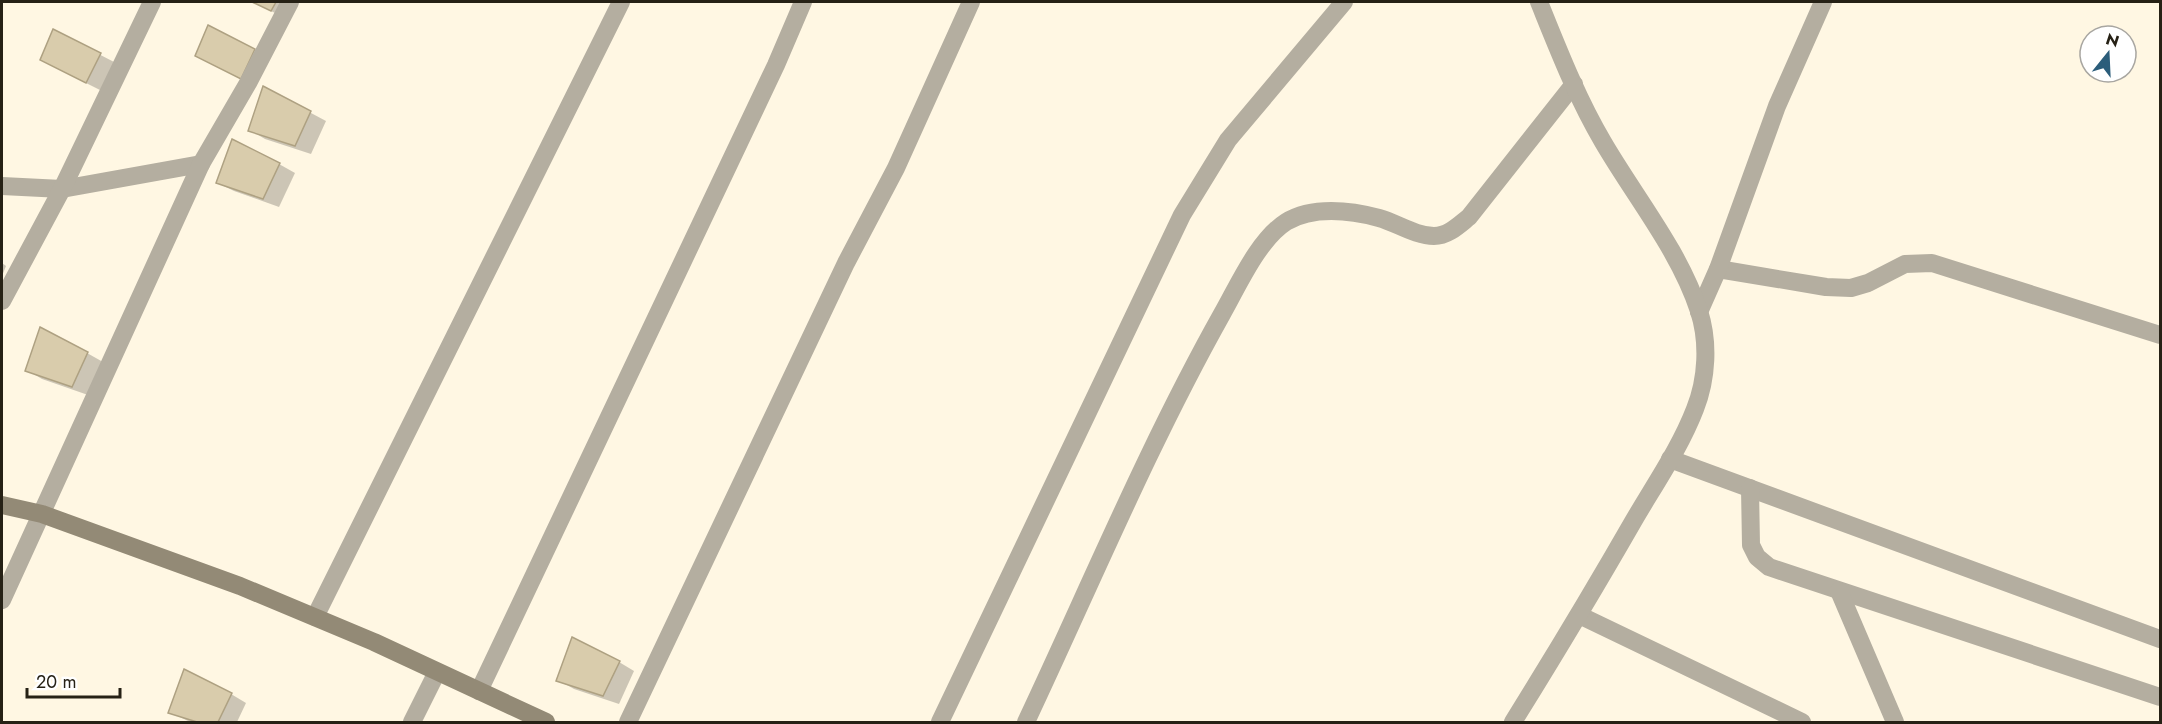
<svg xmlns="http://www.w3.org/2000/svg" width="2162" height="724" font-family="Jost,sans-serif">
	<rect width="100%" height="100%" fill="#fff7e3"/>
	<!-- shadow -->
	<g fill="#0003">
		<path d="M253,2H296L287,19Z"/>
		<path d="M54,31L116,63L102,91L58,69Z"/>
		<path d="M264,88L326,121L311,154L265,139L250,130Z"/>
		<path d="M279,164L295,173L279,207L234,191L218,183Z"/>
		<path d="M2,263L6,266L2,276Z"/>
		<path d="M87,353L103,362L88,395L42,379L27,370Z"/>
		<path d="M619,662L634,671L619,704L574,689L558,680Z"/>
		<path d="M231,694L246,703L237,722H190L170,712Z"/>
	</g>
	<!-- building -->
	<g fill="#d9ccac" stroke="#aea182" stroke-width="1.5">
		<path d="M252,2H276L271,11Z"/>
		<path d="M208,25L255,49L241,79L195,56Z"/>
		<path d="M53,29L101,53L86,83L40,60Z"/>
		<path d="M263,86L311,111L295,146L248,131Z"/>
		<path d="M232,139L280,163L263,199L216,183Z"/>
		<path d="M40,327L88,352L72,387L25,371Z"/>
		<path d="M572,637L620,661L603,696L556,681Z"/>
		<path d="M184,669L232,693L218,722H197L168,713Z"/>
	</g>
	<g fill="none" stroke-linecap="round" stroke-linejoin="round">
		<!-- street -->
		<g stroke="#b4aea0" stroke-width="18">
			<path d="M2,186L62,189L201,164"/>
			<path d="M1718,269L1826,287L1851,288L1868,283L1905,264L1932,263L2160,335"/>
			<path d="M2,301L62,189L152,2"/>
			<path d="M1699,312L1718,269L1777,106L1823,2"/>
			<path d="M1670,459L2160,639"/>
			<path d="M1750,488L1751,545L1757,557L1769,567L2160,697"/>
			<path d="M1839,591L1895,722"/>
			<path d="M2,600L201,164L248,83L290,2"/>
			<path d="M1579,615L1802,722"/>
			<path d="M315,617L621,2"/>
			<path d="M479,691L776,65L803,2"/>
			<path d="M412,722L437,672"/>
			<path d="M628,722L846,263L896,168L971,2"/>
			<path d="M940,722L1182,215L1228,140L1344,2"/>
			<path d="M1026,722C1090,586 1148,446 1222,314C1238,286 1258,240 1286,222C1312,206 1350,210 1379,218C1397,223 1415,236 1434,236C1448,236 1459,225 1469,217L1574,84"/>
			<path d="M1513,722C1554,656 1595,588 1634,520C1655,484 1680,448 1695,409C1707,379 1709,342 1699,311C1679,250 1635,197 1603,142C1577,98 1558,49 1539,2"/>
		</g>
		<!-- secondary -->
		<path stroke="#938a76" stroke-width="18" d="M2,505L42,514L240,586L374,642L546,722"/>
	</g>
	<!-- border -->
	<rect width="2162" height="724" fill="none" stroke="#262115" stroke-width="6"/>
	<!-- north arrow -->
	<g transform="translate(2108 54) rotate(18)"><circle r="28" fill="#ffffff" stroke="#a8a6a1" stroke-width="1.5"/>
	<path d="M0-4.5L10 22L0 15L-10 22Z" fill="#2b5d7a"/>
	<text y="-9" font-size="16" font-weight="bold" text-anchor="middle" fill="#262115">N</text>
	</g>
	<!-- scale -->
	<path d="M27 688v9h93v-9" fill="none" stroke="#262115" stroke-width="3"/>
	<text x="36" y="688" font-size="18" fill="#262115" stroke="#ffffff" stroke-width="4.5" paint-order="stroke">20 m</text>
</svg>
